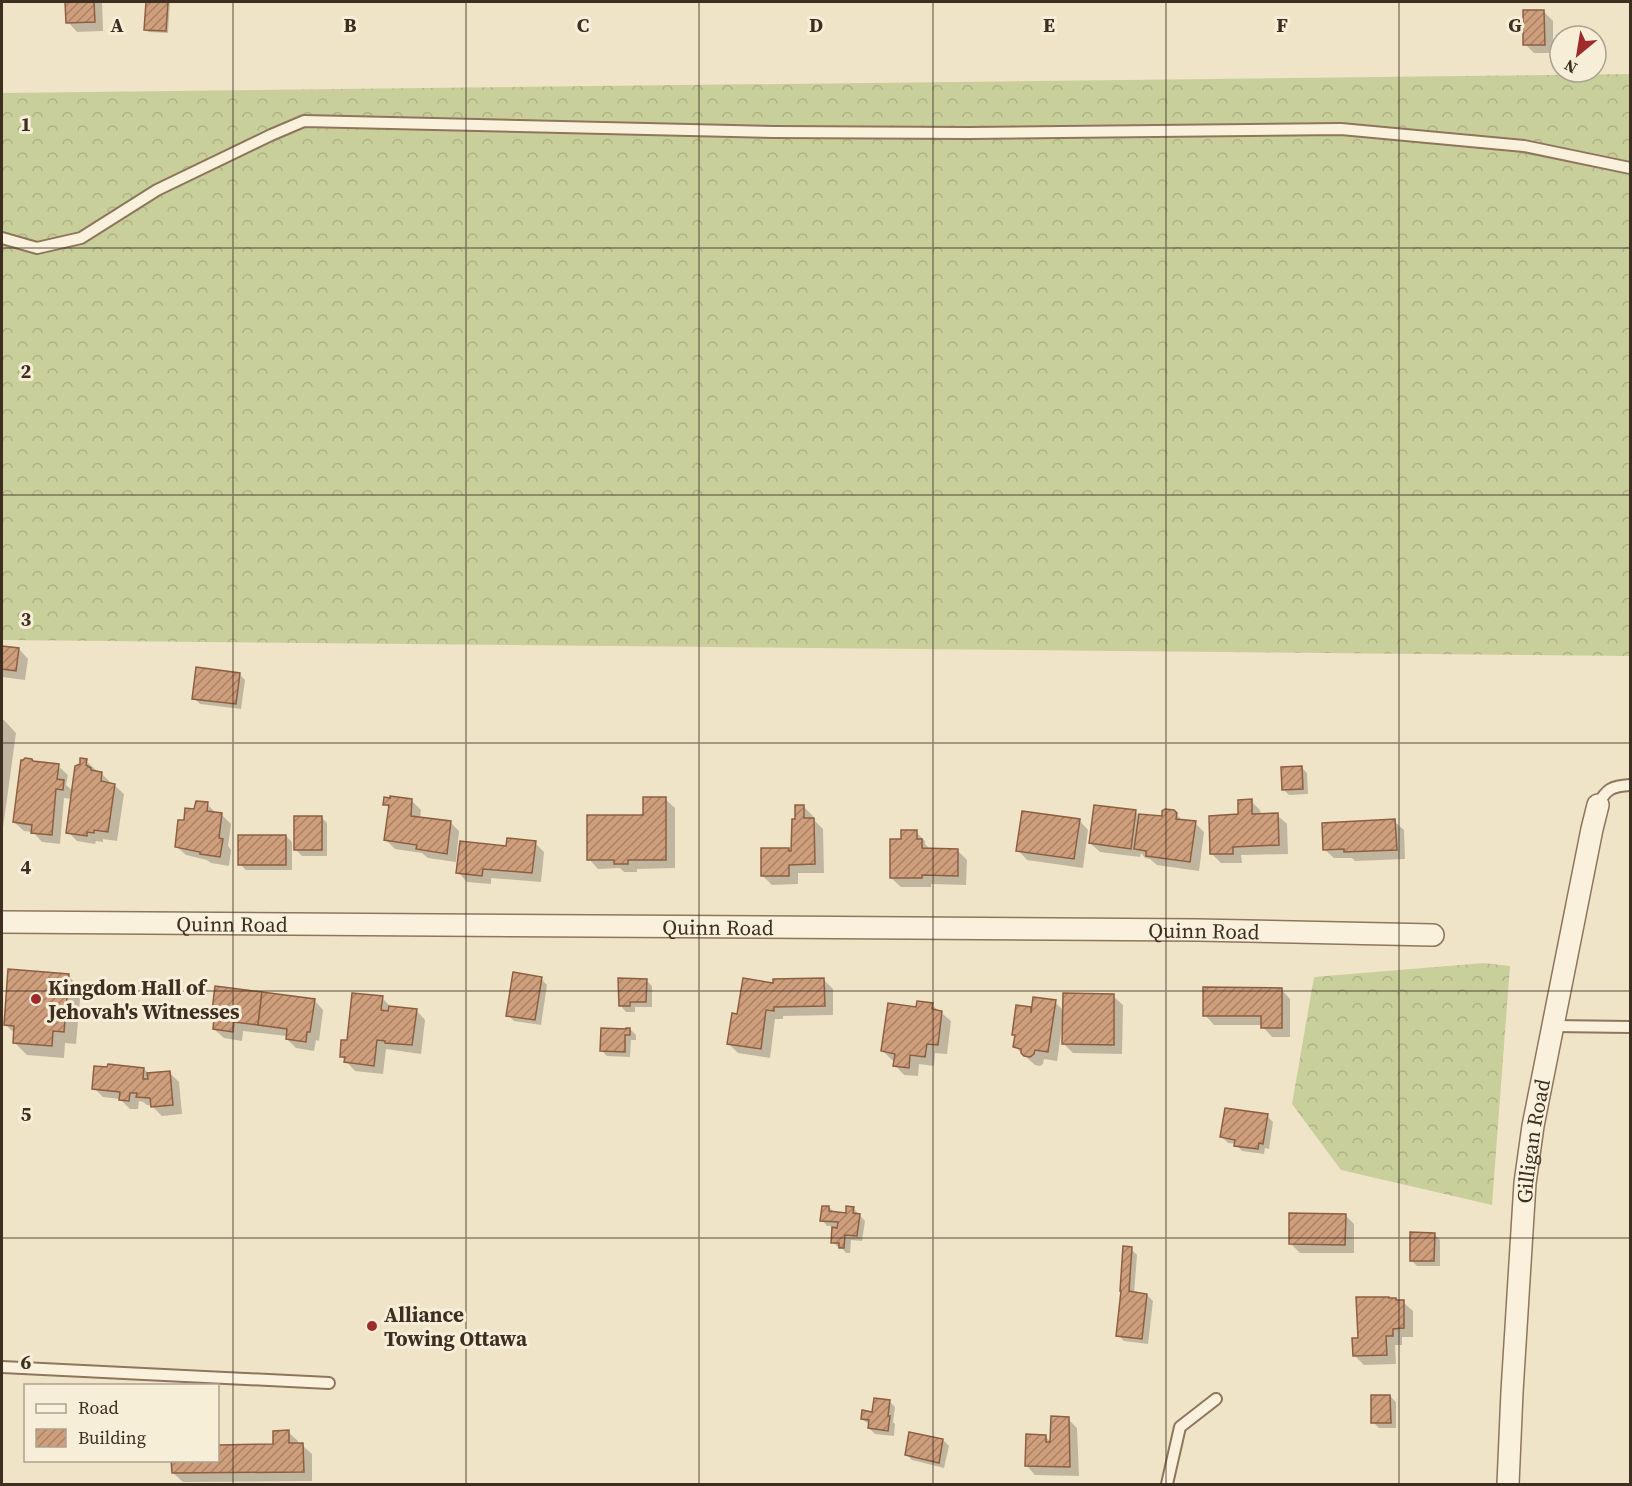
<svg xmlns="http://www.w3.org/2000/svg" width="1632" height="1486" font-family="'Source Serif 4',serif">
	<defs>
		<pattern id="forest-crowns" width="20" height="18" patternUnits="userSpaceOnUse" patternTransform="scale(1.5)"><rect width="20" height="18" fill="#c9cf9b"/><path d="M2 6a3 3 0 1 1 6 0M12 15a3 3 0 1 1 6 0" fill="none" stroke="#aeb285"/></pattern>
		<pattern id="building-hatch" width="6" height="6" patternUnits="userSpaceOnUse" patternTransform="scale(1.5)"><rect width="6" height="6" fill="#cf9f7d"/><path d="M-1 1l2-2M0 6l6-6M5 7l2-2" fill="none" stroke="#a98266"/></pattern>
	</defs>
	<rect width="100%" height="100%" fill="#f0e4c8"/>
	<!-- forest -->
	<g fill="url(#forest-crowns)">
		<path d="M1630,74V656L2,640V93Z"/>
		<path d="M1484,963L1510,966L1492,1205L1341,1170L1292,1104L1314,977Z"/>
	</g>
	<!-- shadow -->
	<g fill="#0003">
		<path d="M67,2H102L103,31L77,32L68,22Z"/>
		<path d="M147,2H170L168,33L148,32L146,29Z"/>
		<path d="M1544,12L1553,21V53H1534L1525,44Z"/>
		<path d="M2,647L19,649L28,659L25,680L2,677Z"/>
		<path d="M239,674L245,680L241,709L200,704L194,698Z"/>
		<path d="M2,720H4L16,733L2,835Z"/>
		<path d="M86,761L96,770L95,772L101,773L111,783L110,784L114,785L124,794L117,841L103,839V842L96,841L95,844L77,841L68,832L72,799L64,798L60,844L42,842L33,832L24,831L14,822L34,763L58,766L68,775L66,785L73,791Z"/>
		<path d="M1301,767L1307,773L1308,794L1289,795L1283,789Z"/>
		<path d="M665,799L675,808V868L637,869V872H624L620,868L598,869L589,859L645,817Z"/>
		<path d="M411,800L421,810L420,818L450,822L459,831L456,862L428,858L422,853L395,849L386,840L390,809L385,804Z"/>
		<path d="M1251,801L1260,810L1261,815H1277L1287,824L1288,854L1241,855L1242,863H1221L1212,854Z"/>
		<path d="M207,804L217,814H221L231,824L228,846L231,850L229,866L211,863L207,860L186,855L176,846L185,822L196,811Z"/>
		<path d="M803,806L813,816V819L823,829L824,873H798V884L772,885L763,876L788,850L792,854L796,820Z"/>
		<path d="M1135,812L1139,815L1163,818L1174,812L1183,821L1195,823L1204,832L1199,871L1157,865L1150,859L1145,858L1141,853L1140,857L1100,852L1090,843Z"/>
		<path d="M321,817L327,823V856H302L296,850Z"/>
		<path d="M1079,820L1088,830L1083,868L1027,860L1018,850Z"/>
		<path d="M1394,821L1404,830L1405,859L1355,861L1352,858H1334L1324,849Z"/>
		<path d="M916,832L925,841V844L931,850H957L967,860L966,885L931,884V887H901L891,878L903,841Z"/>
		<path d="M286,836L292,842V870H246L240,864Z"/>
		<path d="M535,843L544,852L541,882L491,878V884L467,882L458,872L508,848Z"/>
		<path d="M68,976L81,988L76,1044L65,1043L64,1058L27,1055L14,1042L15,1034L5,1024Z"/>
		<path d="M541,979L547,985L541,1025L514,1021L508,1015Z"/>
		<path d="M646,980L652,986V1007H635V1012H626L620,1005Z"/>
		<path d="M824,980L833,989V1015L783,1016V1019H775L770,1058L738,1053L729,1044L739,1015Z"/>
		<path d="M1281,989L1290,999V1037H1272L1263,1027V1025H1214L1205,1015Z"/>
		<path d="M1113,996L1123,1005L1122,1054L1073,1053L1064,1044V1028H1062L1057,1061L1044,1059L1043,1064L1040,1066L1035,1065L1015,1047L1016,1037L1013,1034L1017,1007L1033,1009L1055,1002L1064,1011Z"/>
		<path d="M382,998L392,1008L416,1010L425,1020L421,1054L386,1049L383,1074L355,1071L341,1056L348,1042Z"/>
		<path d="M314,1000L323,1010L319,1041L316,1040L314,1051L296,1048L287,1039V1036L243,1031L242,1041L224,1038L214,1029L215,1021L213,1018Z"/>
		<path d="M932,1005L951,1021L947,1054L935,1053L934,1066L919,1064L918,1076L904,1075L895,1065V1061L892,1060L883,1051L917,1009Z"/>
		<path d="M630,1029L636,1035V1040H631L630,1057L607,1056L601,1050Z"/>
		<path d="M144,1069L149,1074L170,1073L179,1082L182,1114L162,1116L152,1106L147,1105L143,1102L139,1101L138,1109H130L120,1099L103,1097L94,1088Z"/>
		<path d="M1267,1116L1273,1122L1269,1149L1265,1148L1264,1154L1242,1151L1236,1144L1228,1143L1222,1137Z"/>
		<path d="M829,1207L835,1213L847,1215L853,1208L865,1221L862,1241L851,1240L850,1253H846L842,1248H839L833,1242V1226H827L822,1220Z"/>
		<path d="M1345,1215L1354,1224V1253H1300L1291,1244Z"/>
		<path d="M1434,1234L1440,1240V1266H1417L1411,1260Z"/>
		<path d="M1131,1249L1137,1255L1134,1294L1147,1295L1153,1301L1148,1344L1124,1341L1118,1335Z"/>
		<path d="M1396,1299L1398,1302H1403L1413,1311V1337H1402V1345H1395L1396,1364L1364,1365L1355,1356Z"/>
		<path d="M1390,1396L1396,1402V1428H1379L1373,1422Z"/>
		<path d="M889,1401L895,1407L893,1422L895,1424L894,1436L875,1434L869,1428L870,1425L862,1419L873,1414Z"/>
		<path d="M1068,1419L1077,1428L1079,1476L1035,1475L1026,1465L1045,1436L1051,1442Z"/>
		<path d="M288,1432L298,1441V1445H302L312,1454V1481L183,1482L173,1473L218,1460V1446H274Z"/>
		<path d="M943,1440L949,1446L944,1468L912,1460L906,1454Z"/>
	</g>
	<!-- building -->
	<g fill="url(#building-hatch)" stroke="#8d5f41" stroke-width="1.5">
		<path d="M65,2H94L95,22L66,23Z"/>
		<path d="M146,2H168L166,31L144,30Z"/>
		<path d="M1523,10H1544L1545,45H1523Z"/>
		<path d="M2,646L19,648L16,671L2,669Z"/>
		<path d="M196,667L240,673L236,704L192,699Z"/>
		<path d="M25,758L32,759L33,761L59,764L57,779L64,780L63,790L56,789L52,835L31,833L32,825L13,822L21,760H23Z"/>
		<path d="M80,758L87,759L86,765L91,768V770L102,772L101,781L115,784L108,832L94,830V833L87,832V836L66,833L75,766L80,764Z"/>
		<path d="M1302,766L1303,789L1282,790L1281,767Z"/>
		<path d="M390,796L412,799L411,816L451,821L447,854L416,849L417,845L384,840L389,805H383L384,797L390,798Z"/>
		<path d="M643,797H666V860H628V864H614V860H587V815H643Z"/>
		<path d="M1252,799V814L1278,813L1279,845L1233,847V854H1210L1209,816L1238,814V800Z"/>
		<path d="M196,801L208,802L207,811L222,813L219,838L223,839L220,857L200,854V852L175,847L178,820H184L185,808L194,809Z"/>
		<path d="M795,805H804V818H814L815,864L789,865V876H761V848H789V851H791L792,819H795Z"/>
		<path d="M1094,805L1136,810L1131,849L1089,843Z"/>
		<path d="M1165,809L1174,810L1177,813L1176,819L1196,821L1190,862L1146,856V851L1134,849L1139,814L1162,816V811Z"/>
		<path d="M1022,811L1080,819L1074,859L1016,851Z"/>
		<rect x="294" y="816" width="28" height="34"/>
		<path d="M1395,819L1397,850L1344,852V849L1323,850L1322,823Z"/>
		<path d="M901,830H917V839H922V848L958,849V876L922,875V878H890V839H901Z"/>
		<rect x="238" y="835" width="48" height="30"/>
		<path d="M507,838L536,841L532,873L483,869L482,876L456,873L460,841L506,846Z"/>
		<path d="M8,969L69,974L64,1032L53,1031L52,1046L13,1043L14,1026L4,1025Z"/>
		<path d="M513,972L542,977L535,1020L506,1016Z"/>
		<path d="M618,978L647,979L646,1002H630V1006H619Z"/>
		<path d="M743,978L773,983V979L824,978L825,1006L774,1007V1011L766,1010L761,1049L727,1044L732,1013L737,1014Z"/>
		<path d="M215,986L262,992L258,1025L234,1022L233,1032L213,1029L214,1019H211Z"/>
		<path d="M1203,987L1282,988V1028H1261V1016H1203Z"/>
		<path d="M262,992L315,999L310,1032H307L306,1042L286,1039L287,1029L258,1025Z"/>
		<path d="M352,993L383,996L381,1010L388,1011L389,1006L417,1009L412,1045L385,1043V1041L377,1040L374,1066L344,1062L345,1057H340L341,1040H347Z"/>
		<path d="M1063,993L1114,994V1045L1062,1044Z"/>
		<path d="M1033,997L1056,1000L1048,1052L1035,1050L1034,1054L1030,1057L1024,1056L1021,1053V1049L1013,1047L1015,1035H1012L1016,1005L1031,1007V1013Z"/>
		<path d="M917,1001L933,1003L932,1009L942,1011L938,1045L927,1044L925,1057L910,1055L909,1068L893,1066L895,1054L881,1051L888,1003L916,1007Z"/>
		<path d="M601,1028L626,1029V1028H630V1035H625V1052L600,1051Z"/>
		<path d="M108,1064L144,1068L143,1079H148L147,1073L170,1071L173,1105L151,1107L150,1098L136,1097L137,1093H130L129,1101L119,1100L120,1092L92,1089L94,1066L107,1067Z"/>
		<path d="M1225,1108L1268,1114L1263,1144L1259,1143L1258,1149L1234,1146L1235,1140L1220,1137Z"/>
		<path d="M822,1206H829V1211L846,1213V1206L854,1207L853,1213L860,1214L857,1236L845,1235L844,1248H839V1243H831L832,1227L837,1228L838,1222L820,1221Z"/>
		<path d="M1289,1213L1346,1214L1345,1245L1289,1244Z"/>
		<path d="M1410,1232L1435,1233L1434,1261H1410Z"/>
		<path d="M1123,1246L1132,1247L1129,1291L1147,1294L1142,1339L1116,1336L1121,1291H1120Z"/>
		<path d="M1356,1297H1389V1298H1396V1300H1404V1328L1393,1329V1336H1386L1387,1355L1353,1356L1352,1338H1358Z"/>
		<path d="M1371,1395H1390L1391,1423H1371Z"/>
		<path d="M874,1398L890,1400L888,1416H890L888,1431L868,1428L869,1420L861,1419L862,1410L872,1412Z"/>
		<path d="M1051,1416L1069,1417L1070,1467L1025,1466L1026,1434L1046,1435V1442H1050Z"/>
		<path d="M289,1430V1443H303L304,1472L172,1473L171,1460H218V1445L273,1444V1431Z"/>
		<path d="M909,1432L943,1439L939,1463L905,1455Z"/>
	</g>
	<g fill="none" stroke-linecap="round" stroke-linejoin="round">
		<defs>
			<g id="service">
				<path d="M2,238L37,248L81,238L157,190L271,135L304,121L774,132L969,133L1341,129L1524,146L1630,168"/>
				<path d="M1598,805C1606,789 1612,786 1630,785"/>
				<path d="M1554,1026L1630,1027"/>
				<path d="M2,1367L329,1383"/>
				<path d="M1167,1484L1180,1427L1216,1399"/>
			</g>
			<g id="minor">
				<path id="s1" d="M2,922L1198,930L1433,935"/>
				<path id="s2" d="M1508,1484L1512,1392L1525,1183L1533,1126L1592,829L1598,805"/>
			</g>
		</defs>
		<!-- service casing -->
		<use href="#service" stroke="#8d765c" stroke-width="14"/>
		<!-- minor casing -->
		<use href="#minor" stroke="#8d765c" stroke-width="24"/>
		<!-- service -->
		<use href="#service" stroke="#faf1dc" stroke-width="10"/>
		<!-- minor -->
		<use href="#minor" stroke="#faf1dc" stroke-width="21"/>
	</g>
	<!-- grid -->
	<path fill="none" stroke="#3d2e20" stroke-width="1.5" stroke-opacity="0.55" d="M233,2V1484M466,2V1484M699,2V1484M933,2V1484M1166,2V1484M1399,2V1484M2,248H1630M2,495H1630M2,743H1630M2,991H1630M2,1238H1630"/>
	<!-- markers -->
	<g fill="#9e2a2b" stroke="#f7eed8" stroke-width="2">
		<circle cx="36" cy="999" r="6"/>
		<circle cx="372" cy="1326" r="6"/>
	</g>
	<g text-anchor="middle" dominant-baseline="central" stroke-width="6" stroke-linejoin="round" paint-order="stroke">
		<!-- street labels -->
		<g font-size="21" fill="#3d2e20" stroke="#f7eed8">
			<text stroke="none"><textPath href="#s1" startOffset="230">Quinn Road</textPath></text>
			<text stroke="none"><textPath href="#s1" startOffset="716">Quinn Road</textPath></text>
			<text stroke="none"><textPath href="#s1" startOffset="1202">Quinn Road</textPath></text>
			<text stroke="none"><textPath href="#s2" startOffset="344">Gilligan Road</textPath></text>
		</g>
		<!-- poi labels -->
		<g font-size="21" font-weight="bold" fill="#3d2e20" stroke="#f7eed8" text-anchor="start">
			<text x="48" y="987">Kingdom Hall of<tspan x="48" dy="24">Jehovah's Witnesses</tspan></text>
			<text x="384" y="1314">Alliance<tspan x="384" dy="24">Towing Ottawa</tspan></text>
		</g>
	</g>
	<g font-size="20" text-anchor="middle" font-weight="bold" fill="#3d2e20" stroke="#f7eed8" stroke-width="6" stroke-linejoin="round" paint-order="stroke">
		<text x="117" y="32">A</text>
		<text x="350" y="32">B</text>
		<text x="583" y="32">C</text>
		<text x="816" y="32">D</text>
		<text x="1049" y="32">E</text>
		<text x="1282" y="32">F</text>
		<text x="1515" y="32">G</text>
		<text x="26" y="131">1</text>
		<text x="26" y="378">2</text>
		<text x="26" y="626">3</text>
		<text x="26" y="874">4</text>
		<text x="26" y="1121">5</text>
		<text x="26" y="1369">6</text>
	</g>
	<!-- border -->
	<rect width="1632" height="1486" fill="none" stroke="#3d2e20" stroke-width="6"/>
	<!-- legend -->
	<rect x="24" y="1384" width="195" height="78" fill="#f7eed8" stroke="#ada18e" stroke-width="1.5"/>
	<rect x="36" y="1404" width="30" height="9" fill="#faf1dc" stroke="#ada18e" stroke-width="1.5"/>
	<text x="78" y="1414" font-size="18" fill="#3d2e20">Road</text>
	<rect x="36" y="1429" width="30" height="18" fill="url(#building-hatch)" stroke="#ada18e" stroke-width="1.5"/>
	<text x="78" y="1444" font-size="18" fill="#3d2e20">Building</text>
	<!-- north arrow -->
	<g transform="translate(1578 54) rotate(210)"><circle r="28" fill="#f7eed8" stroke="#ada18e" stroke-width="1.5"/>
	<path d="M0-4.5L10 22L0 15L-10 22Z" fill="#9e2a2b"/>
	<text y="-9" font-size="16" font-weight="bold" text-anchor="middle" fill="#3d2e20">N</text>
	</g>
</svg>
